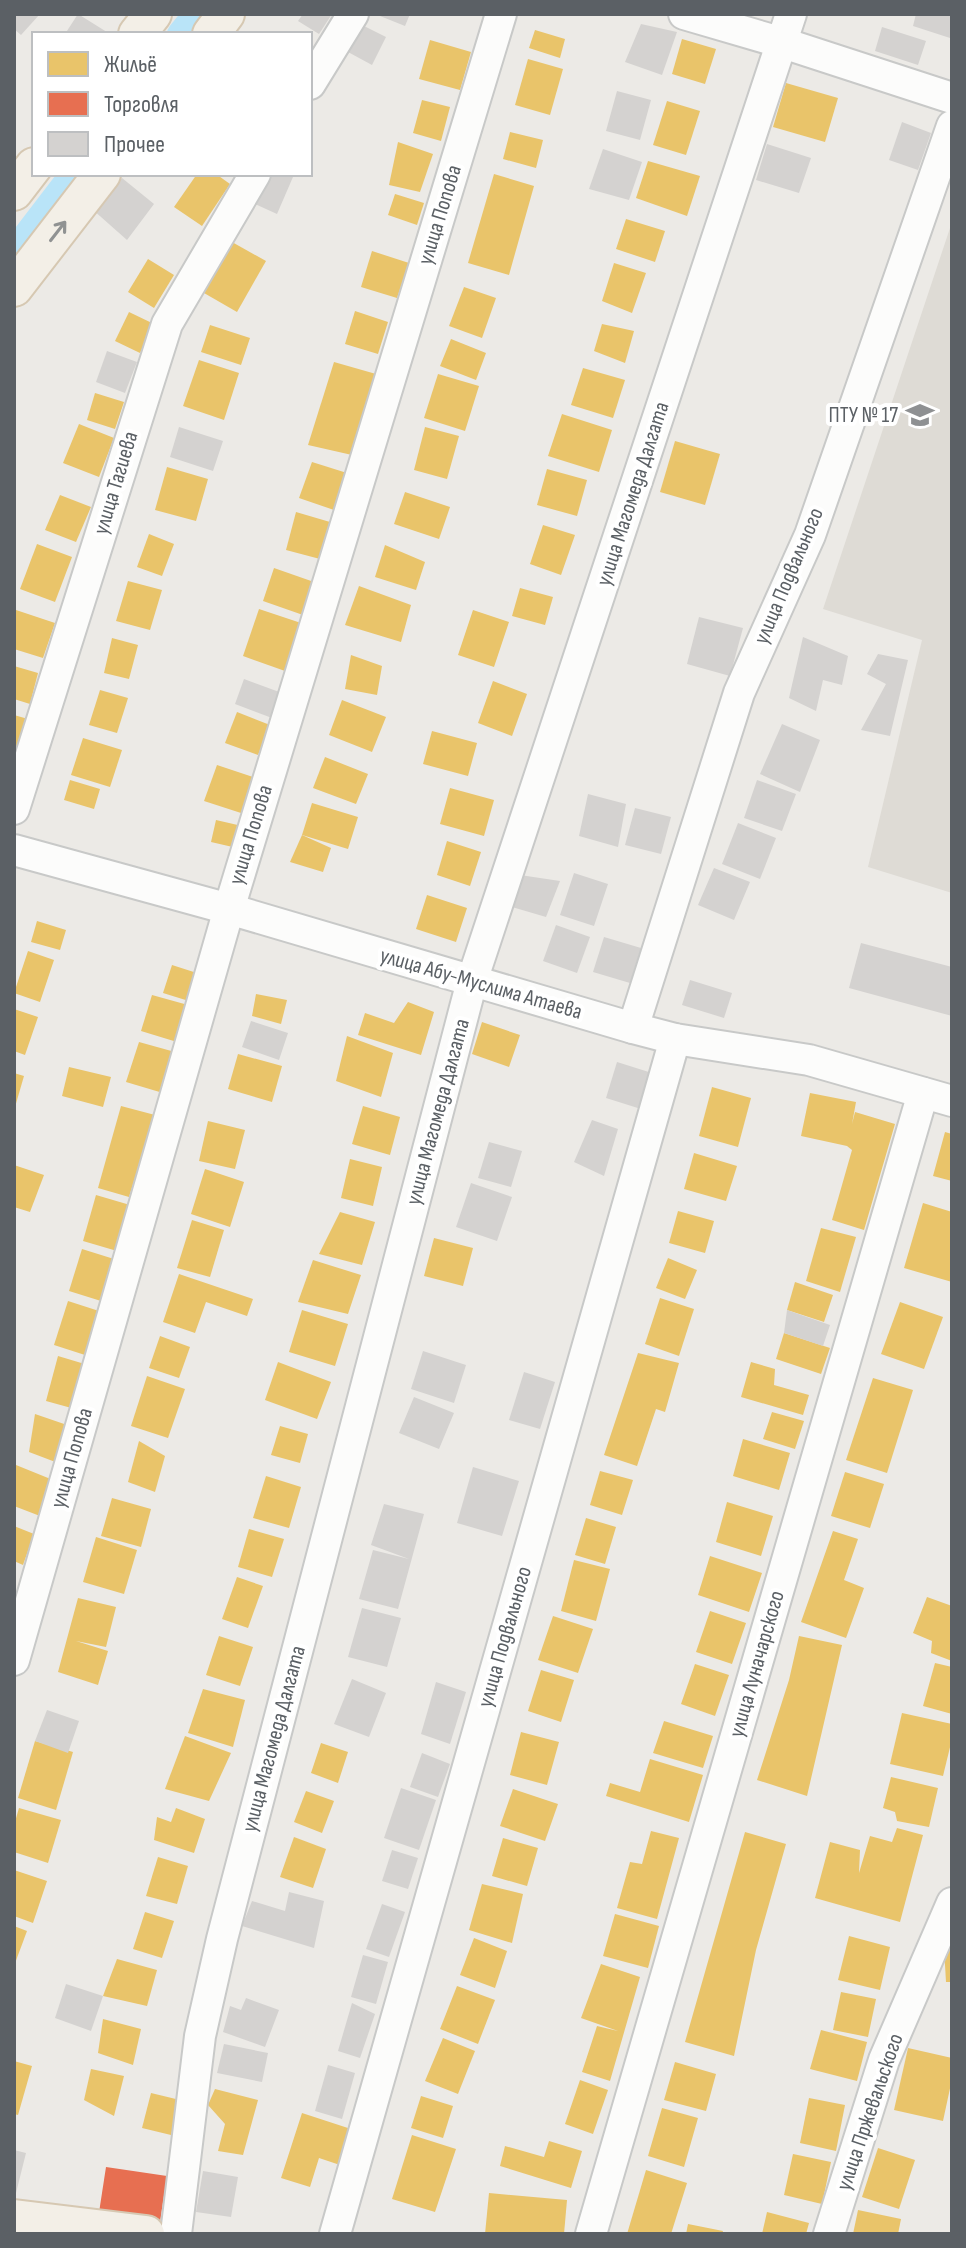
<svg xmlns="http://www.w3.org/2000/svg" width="966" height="2248" font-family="'Sofia Sans Condensed',sans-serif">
	<rect width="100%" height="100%" fill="#eceae6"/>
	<!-- education -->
	<path fill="#dedbd5" d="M952,222V893L868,867L922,640L823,609Z"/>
	<!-- homes -->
	<g fill="#e9c46a">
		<path d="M535,30L565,39L560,58L529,48Z"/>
		<path d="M682,39L716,49L705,84L672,74Z"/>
		<path d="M430,40L471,52L460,90L419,79Z"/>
		<path d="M528,59L563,69L550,115L515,105Z"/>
		<path d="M786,83L838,98L825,142L773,127Z"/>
		<path d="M422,100L450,107L441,141L413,133Z"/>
		<path d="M667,101L700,111L686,155L653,145Z"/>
		<path d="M510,132L543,140L536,168L503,159Z"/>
		<path d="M398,142L433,154L420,192L389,185Z"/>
		<path d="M648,161L700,176L687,216L636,198Z"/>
		<path d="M197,174H216L230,184L202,226L174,207Z"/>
		<path d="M494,174L534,186L509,275L468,263Z"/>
		<path d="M395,194L424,203L417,225L388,215Z"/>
		<path d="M626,219L665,231L655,262L616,249Z"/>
		<path d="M232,242L266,261L237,312L204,293Z"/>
		<path d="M372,251L409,263L397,298L361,287Z"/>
		<path d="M148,259L174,275L154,308L128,292Z"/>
		<path d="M614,263L646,273L632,313L602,301Z"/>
		<path d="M464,287L496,298L482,338L449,326Z"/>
		<path d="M355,311L388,322L378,354L345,344Z"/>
		<path d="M129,312L154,324L140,353L115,341Z"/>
		<path d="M602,324L634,331L625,363L594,351Z"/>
		<path d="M210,325L250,338L241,365L201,352Z"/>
		<path d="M451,339L486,353L476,380L440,366Z"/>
		<path d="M199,360L239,373L224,420L183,406Z"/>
		<path d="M334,362L376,374L352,455L308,445Z"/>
		<path d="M583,368L625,380L613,418L571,405Z"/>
		<path d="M438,374L479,386L465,431L424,418Z"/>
		<path d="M95,393L124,402L115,429L87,420Z"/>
		<path d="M562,414L612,430L599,472L548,456Z"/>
		<path d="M79,424L114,438L99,477L63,463Z"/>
		<path d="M425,427L459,436L447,479L414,470Z"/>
		<path d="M675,441L720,454L705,505L660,492Z"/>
		<path d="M312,462L347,473L334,510L299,498Z"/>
		<path d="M167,467L208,479L196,521L155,510Z"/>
		<path d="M547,469L587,480L577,516L537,505Z"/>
		<path d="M405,492L450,507L439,539L394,524Z"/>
		<path d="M60,495L91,507L76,542L45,530Z"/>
		<path d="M296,512L330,522L320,559L286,550Z"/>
		<path d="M543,525L575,535L561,575L530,564Z"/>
		<path d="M149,534L174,544L162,576L137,567Z"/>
		<path d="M37,544L72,557L55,602L20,589Z"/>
		<path d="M385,545L425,562L416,590L375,577Z"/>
		<path d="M274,568L314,582L303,615L263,601Z"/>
		<path d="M128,581L162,590L150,630L116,621Z"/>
		<path d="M359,586L411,605L401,642L345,625Z"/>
		<path d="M520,588L553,597L545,625L512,616Z"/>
		<path d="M259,609L301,623L285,671L243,656Z"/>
		<path d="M16,610L55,623L43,658L14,649Z"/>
		<path d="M473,610L509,622L494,667L458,655Z"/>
		<path d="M112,638L138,645L129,679L104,673Z"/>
		<path d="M351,655L382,666L377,695L345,689Z"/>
		<path d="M14,666L38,673L30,704L14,699Z"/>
		<path d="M493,681L527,694L512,736L478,723Z"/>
		<path d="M100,690L128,698L117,733L89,725Z"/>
		<path d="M342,700L386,717L372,752L329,735Z"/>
		<path d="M237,712L270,725L258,755L225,743Z"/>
		<path d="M14,715L28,719L17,751L14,750Z"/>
		<path d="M432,731L477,743L468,776L423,764Z"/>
		<path d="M83,738L122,750L110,787L71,775Z"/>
		<path d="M325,757L368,774L356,804L313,788Z"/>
		<path d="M217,765L253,777L241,813L204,801Z"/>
		<path d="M70,780L100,789L94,809L64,800Z"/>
		<path d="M450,788L494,800L484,836L440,824Z"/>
		<path d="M312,803L358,817L348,849L302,835Z"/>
		<path d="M216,820L242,826L237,848L211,842Z"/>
		<path d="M302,835L331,848L323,872L290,862Z"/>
		<path d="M447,841L481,852L470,886L437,875Z"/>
		<path d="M427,895L467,908L456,942L416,929Z"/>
		<path d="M37,921L66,930L60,950L31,942Z"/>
		<path d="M28,951L54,960L40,1002L14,993Z"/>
		<path d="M172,965L200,974L192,1002L163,993Z"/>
		<path d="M256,994L287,1000L281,1024L252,1016Z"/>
		<path d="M152,995L188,1005L177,1042L141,1031Z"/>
		<path d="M408,1002L434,1012L421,1055L358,1035L365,1013L394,1023Z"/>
		<path d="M14,1009L38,1017L25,1055L14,1051Z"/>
		<path d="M482,1022L520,1035L509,1067L472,1054Z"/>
		<path d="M347,1036L393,1053L381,1097L336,1081Z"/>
		<path d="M139,1042L175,1052L163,1093L126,1082Z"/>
		<path d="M238,1054L282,1066L272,1102L228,1089Z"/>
		<path d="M69,1067L111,1077L103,1107L62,1096Z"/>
		<path d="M14,1073L24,1076L15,1107H14Z"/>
		<path d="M712,1087L751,1098L738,1147L699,1136Z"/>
		<path d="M810,1093L856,1102L852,1124L855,1112L895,1124L864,1230L832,1220L852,1150L847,1146L801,1136Z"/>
		<path d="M121,1106L155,1115L129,1197L98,1188Z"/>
		<path d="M363,1106L400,1117L390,1155L352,1144Z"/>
		<path d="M208,1121L245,1130L235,1169L199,1161Z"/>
		<path d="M945,1132L952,1134V1181L933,1176Z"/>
		<path d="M694,1153L737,1166L726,1201L684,1189Z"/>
		<path d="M350,1159L382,1167L373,1206L341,1198Z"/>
		<path d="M14,1165L44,1175L30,1212L14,1207Z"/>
		<path d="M205,1169L244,1182L230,1227L191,1214Z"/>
		<path d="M96,1195L130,1205L117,1251L83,1241Z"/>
		<path d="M923,1203L952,1212V1282L904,1268Z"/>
		<path d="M678,1211L714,1221L705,1253L669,1243Z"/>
		<path d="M340,1212L375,1222L362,1265L319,1254Z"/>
		<path d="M192,1220L224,1230L210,1277L177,1268Z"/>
		<path d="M821,1228L856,1237L840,1292L806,1281Z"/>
		<path d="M434,1238L473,1248L463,1286L424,1276Z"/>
		<path d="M82,1249L114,1259L101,1301L69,1291Z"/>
		<path d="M668,1258L697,1270L685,1299L656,1288Z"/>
		<path d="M313,1260L361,1275L348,1314L298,1302Z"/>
		<path d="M179,1274L253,1299L247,1316L206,1302L195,1333L163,1322Z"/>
		<path d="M795,1282L833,1295L824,1322L787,1310Z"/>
		<path d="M660,1298L694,1309L679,1356L645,1344Z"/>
		<path d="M68,1301L99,1311L85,1355L54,1345Z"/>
		<path d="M900,1302L943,1317L924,1369L881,1354Z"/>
		<path d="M302,1310L348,1324L335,1366L289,1352Z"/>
		<path d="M784,1333L830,1348L821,1374L776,1359Z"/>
		<path d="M160,1336L190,1347L179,1378L149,1368Z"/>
		<path d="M638,1353L679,1363L665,1412L656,1409L637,1466L604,1455Z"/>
		<path d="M58,1356L88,1365L75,1409L46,1401Z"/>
		<path d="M278,1362L331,1382L317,1419L265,1400Z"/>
		<path d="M751,1362L775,1369L774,1385L809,1395L803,1415L741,1397Z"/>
		<path d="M147,1376L185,1389L168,1438L131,1426Z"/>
		<path d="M873,1378L913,1390L887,1473L846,1460Z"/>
		<path d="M772,1412L804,1421L795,1449L763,1439Z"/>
		<path d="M35,1414L70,1426L58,1463L29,1452Z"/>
		<path d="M280,1426L308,1434L300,1463L271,1455Z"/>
		<path d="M743,1439L790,1453L779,1490L733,1476Z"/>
		<path d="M139,1441L165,1456L155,1492L128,1482Z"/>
		<path d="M16,1465L53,1480L40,1516L14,1506Z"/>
		<path d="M600,1471L633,1480L622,1515L590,1505Z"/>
		<path d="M845,1472L884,1484L870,1528L831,1516Z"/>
		<path d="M266,1476L301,1487L289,1528L253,1518Z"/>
		<path d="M112,1498L151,1509L141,1547L101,1536Z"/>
		<path d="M727,1502L773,1516L761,1556L716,1542Z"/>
		<path d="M586,1518L616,1527L605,1564L575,1555Z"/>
		<path d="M14,1526L34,1534L23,1565L14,1561Z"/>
		<path d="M249,1529L284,1539L272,1577L238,1567Z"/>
		<path d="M833,1531L858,1539L844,1580L864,1588L846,1638L801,1622Z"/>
		<path d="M96,1537L137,1550L124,1594L83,1582Z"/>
		<path d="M710,1556L762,1573L749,1612L698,1595Z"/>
		<path d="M574,1560L610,1569L596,1621L561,1611Z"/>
		<path d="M237,1577L263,1586L248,1628L222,1619Z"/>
		<path d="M927,1597L952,1606V1661L931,1653L932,1641L913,1633Z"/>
		<path d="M78,1598L116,1607L106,1647L76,1641L108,1651L98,1685L58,1672Z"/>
		<path d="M710,1611L746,1623L732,1664L696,1652Z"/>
		<path d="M553,1616L593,1629L578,1673L538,1660Z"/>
		<path d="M219,1636L253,1647L240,1686L206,1675Z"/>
		<path d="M799,1636L842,1645L807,1796L757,1780L789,1680Z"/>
		<path d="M935,1663L952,1667V1714L923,1706Z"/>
		<path d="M695,1664L729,1675L715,1716L681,1704Z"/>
		<path d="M541,1670L574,1680L561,1722L528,1711Z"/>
		<path d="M203,1689L245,1700L233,1747L188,1733Z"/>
		<path d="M902,1713L952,1724V1739L943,1776L890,1764Z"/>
		<path d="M664,1721L713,1736L703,1768L653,1753Z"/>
		<path d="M521,1732L559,1742L547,1785L510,1775Z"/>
		<path d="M185,1736L231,1753L209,1801L165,1789Z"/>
		<path d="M35,1741L73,1752L56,1810L18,1798Z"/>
		<path d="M321,1743L348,1752L338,1783L311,1773Z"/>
		<path d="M650,1759L703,1775L689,1822L606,1796L610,1783L640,1792Z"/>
		<path d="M891,1777L938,1788L929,1827L897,1821L895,1812L883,1808Z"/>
		<path d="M513,1789L558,1804L545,1841L500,1826Z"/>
		<path d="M306,1791L334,1801L322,1833L294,1822Z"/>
		<path d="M19,1808L61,1820L48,1863L14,1852V1825Z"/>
		<path d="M176,1808L205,1819L194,1853L154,1840L157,1817L171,1822Z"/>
		<path d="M897,1828L923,1835L900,1922L815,1898L830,1842L860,1850L859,1873L870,1836L892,1842Z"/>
		<path d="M651,1831L679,1838L657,1919L617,1908L630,1862L642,1864Z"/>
		<path d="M745,1832L786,1844L756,1950L734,2056L685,2042Z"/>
		<path d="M294,1837L326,1849L313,1888L280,1877Z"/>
		<path d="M503,1838L538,1848L527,1886L492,1876Z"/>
		<path d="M158,1857L188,1866L177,1904L146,1896Z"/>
		<path d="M14,1870L47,1881L33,1923L14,1916Z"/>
		<path d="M482,1884L523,1894L512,1943L469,1930Z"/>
		<path d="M145,1912L174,1921L162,1958L133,1949Z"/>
		<path d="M615,1914L659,1926L648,1968L603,1956Z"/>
		<path d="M14,1926L27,1931L14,1966Z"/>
		<path d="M849,1936L890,1947L880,1990L838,1980Z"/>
		<path d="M474,1938L507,1951L495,1988L460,1975Z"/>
		<path d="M952,1947V1982H946L944,1948Z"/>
		<path d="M117,1959L157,1970L147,2006L103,1996Z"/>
		<path d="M601,1964L640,1977L610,2081L582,2072L597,2026L618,2031L581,2018Z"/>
		<path d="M457,1986L495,2000L478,2044L440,2029Z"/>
		<path d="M841,1992L876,1999L868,2037L833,2030Z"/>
		<path d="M103,2019L141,2029L133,2065L98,2053Z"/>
		<path d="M821,2030L867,2042L857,2081L810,2069Z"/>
		<path d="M443,2038L475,2051L458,2094L425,2081Z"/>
		<path d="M908,2048L952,2058V2079L943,2121L894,2110Z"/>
		<path d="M14,2061L32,2066L18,2115L14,2114Z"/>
		<path d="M675,2062L716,2074L706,2111L664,2100Z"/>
		<path d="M91,2069L124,2076L114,2116L84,2100Z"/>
		<path d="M580,2080L608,2090L593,2134L565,2124Z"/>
		<path d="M215,2089L258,2100L243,2155L218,2151L225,2124L208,2105Z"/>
		<path d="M151,2093L180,2100L171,2135L142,2128Z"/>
		<path d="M421,2096L453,2106L443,2138L411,2128Z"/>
		<path d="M809,2098L845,2105L836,2151L800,2143Z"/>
		<path d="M662,2108L698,2118L684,2167L648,2156Z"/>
		<path d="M302,2113L351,2129L340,2165L319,2158L310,2187L281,2178Z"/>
		<path d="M412,2135L456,2149L435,2212L392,2199Z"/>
		<path d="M549,2141L582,2151L571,2188L500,2166L505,2146L544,2157Z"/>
		<path d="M878,2148L915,2160L899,2209L862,2197Z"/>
		<path d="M793,2154L831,2162L822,2204L784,2195Z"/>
		<path d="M646,2170L687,2183L671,2234H627Z"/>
		<path d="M489,2193L567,2200L564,2234H485Z"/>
		<path d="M858,2210L901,2219L898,2234H853Z"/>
		<path d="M767,2212L809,2223L806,2234H762Z"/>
		<path d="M688,2224L723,2231L722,2234H686Z"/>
	</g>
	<!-- shops -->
	<path fill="#e76f51" d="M106,2167L167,2176L159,2228L98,2219Z"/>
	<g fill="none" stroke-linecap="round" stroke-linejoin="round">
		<!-- canal -->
		<g stroke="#b9e4f8" stroke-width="26">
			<path d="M180,34L196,14"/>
			<path d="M14,251L73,174"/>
		</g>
	</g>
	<!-- building -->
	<g fill="#d4d2d0">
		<path d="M14,14H40L21,35L14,29Z"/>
		<path d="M78,14L110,34H65Z"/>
		<path d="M303,14H332L319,34L298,21Z"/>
		<path d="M375,14H410L405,26Z"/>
		<path d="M916,14H952L950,38L913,26Z"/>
		<path d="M641,24L677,32L662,75L625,62Z"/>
		<path d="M362,25L386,37L372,65L348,52Z"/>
		<path d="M882,27L926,41L918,65L875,51Z"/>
		<path d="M617,91L651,100L640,140L606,131Z"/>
		<path d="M902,122L931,133L918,170L889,160Z"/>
		<path d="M767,144L811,158L799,193L756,180Z"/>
		<path d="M603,149L642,162L629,200L589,189Z"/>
		<path d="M268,174H287L293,177L277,214L255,204Z"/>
		<path d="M122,178L154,204L127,240L92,209Z"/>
		<path d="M107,351L137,362L125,393L96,382Z"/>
		<path d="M179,427L223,441L213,471L170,457Z"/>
		<path d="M699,617L743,628L730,676L687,664Z"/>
		<path d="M803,637L848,656L842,685L823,680L816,711L789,698Z"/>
		<path d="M878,654L908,660L890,736L861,730L886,684L867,674Z"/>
		<path d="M244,679L282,693L272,718L235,704Z"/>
		<path d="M782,724L820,740L800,792L760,774Z"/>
		<path d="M757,780L796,794L782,831L744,818Z"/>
		<path d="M588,794L626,804L618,847L579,836Z"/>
		<path d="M635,808L671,817L661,854L625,845Z"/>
		<path d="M738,823L776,838L760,879L722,864Z"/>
		<path d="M714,868L750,882L734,920L698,905Z"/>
		<path d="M574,873L608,884L594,926L560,915Z"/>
		<path d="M520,875L560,881L546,917L512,907Z"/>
		<path d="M556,925L590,937L577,973L543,961Z"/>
		<path d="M604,937L641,948L630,983L593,972Z"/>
		<path d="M861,943L952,967V1016L849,988Z"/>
		<path d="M690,980L732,993L724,1018L682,1005Z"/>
		<path d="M251,1021L288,1033L279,1060L242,1047Z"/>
		<path d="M617,1062L652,1073L641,1109L606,1098Z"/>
		<path d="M592,1120L618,1129L604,1176L574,1162Z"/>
		<path d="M489,1142L522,1151L511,1187L478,1178Z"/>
		<path d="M471,1183L512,1197L497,1241L456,1227Z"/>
		<path d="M787,1310L830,1325L823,1346L784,1333Z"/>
		<path d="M423,1351L466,1365L454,1403L411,1389Z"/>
		<path d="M524,1372L555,1382L540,1429L509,1420Z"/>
		<path d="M414,1397L454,1413L439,1449L399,1433Z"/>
		<path d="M473,1467L519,1481L502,1536L457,1523Z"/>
		<path d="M384,1504L424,1514L398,1609L359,1599L373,1550L409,1559L371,1545Z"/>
		<path d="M362,1608L401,1618L387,1667L348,1657Z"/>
		<path d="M352,1679L386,1693L369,1737L334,1724Z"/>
		<path d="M436,1682L466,1692L450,1744L421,1734Z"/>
		<path d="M47,1710L79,1721L68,1753L35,1741Z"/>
		<path d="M422,1753L450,1764L438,1797L410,1787Z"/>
		<path d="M401,1788L436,1800L419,1850L384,1838Z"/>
		<path d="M392,1850L418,1858L408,1889L382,1881Z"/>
		<path d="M289,1892L324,1901L314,1948L242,1926L252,1901L285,1911Z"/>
		<path d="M382,1904L405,1912L389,1957L366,1949Z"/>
		<path d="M363,1955L388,1962L376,2004L351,1997Z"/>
		<path d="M66,1984L103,1996L91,2031L55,2018Z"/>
		<path d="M246,1998L279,2010L265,2047L223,2032L230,2006L241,2010Z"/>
		<path d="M352,2003L375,2014L360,2058L338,2051Z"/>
		<path d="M224,2044L268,2053L262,2082L217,2073Z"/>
		<path d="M328,2065L355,2073L342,2119L315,2111Z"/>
		<path d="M14,2150L26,2153L15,2197H14Z"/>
		<path d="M203,2171L238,2177L231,2217L196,2212Z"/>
	</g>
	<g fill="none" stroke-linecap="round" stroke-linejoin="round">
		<defs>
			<g id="minor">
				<path d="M684,14L783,43L952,98"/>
				<path d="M310,84L353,14"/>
				<path d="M14,809L167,324L255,174"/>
				<path d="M14,850L229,909L633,1028L675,1039L809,1060L952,1101"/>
				<path d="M633,1028L739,693L810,535L952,126"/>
				<path d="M14,1660L229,909L501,14"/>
				<path d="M176,2234L200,2036L222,1939L472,981L791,14"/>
				<path d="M335,2234L675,1039"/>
				<path d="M591,2234L923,1093"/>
				<path d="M829,2234L884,2060L952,1903"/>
			</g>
			<g id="major">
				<path d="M137,34L153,14"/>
				<path d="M211,34L226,14"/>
				<path d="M14,192L34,166"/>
				<path d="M14,288L102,174"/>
				<path d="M14,2218L146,2234"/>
			</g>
		</defs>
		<!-- minor casing -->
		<use href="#minor" stroke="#c8c9c8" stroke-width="34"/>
		<!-- major casing -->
		<use href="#major" stroke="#d6c8b2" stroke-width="40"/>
		<!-- minor -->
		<use href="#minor" stroke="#fcfcfb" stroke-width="30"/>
		<!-- major -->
		<use href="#major" stroke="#f3efe7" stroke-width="36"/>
	</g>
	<!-- one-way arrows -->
	<defs><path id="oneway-shaft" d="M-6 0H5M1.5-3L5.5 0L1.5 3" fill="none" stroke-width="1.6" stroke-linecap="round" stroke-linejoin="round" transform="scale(2)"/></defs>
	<use stroke="#909292" href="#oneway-shaft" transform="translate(58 231) rotate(-52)"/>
	<!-- icons -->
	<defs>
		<symbol id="university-bare" viewBox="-9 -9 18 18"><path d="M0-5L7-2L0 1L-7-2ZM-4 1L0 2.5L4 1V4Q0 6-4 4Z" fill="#8e9092" stroke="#fff" stroke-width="2.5" paint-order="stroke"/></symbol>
	</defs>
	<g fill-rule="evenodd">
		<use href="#university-bare" x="900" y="395" width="40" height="40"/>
	</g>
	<g text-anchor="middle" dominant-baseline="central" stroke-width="8" stroke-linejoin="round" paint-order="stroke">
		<!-- street labels -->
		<g font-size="22" fill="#5b6065" stroke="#fff">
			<text transform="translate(440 215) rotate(-73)">улица Попова</text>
			<text transform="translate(116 483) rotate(-73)">улица Тагиева</text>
			<text transform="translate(633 494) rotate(-72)">улица Магомеда Далгата</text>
			<text transform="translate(789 576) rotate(-67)">улица Подвального</text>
			<text transform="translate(251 835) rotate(-73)">улица Попова</text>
			<text transform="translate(481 984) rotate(16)">улица Абу-Муслима Атаева</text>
			<text transform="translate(438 1112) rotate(-75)">улица Магомеда Далгата</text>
			<text transform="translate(72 1458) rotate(-74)">улица Попова</text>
			<text transform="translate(505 1637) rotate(-74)">улица Подвального</text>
			<text transform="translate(757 1664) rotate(-74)">улица Луначарского</text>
			<text transform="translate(274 1739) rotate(-75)">улица Магомеда Далгата</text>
			<text transform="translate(870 2112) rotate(-71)">улица Пржевальского</text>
		</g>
		<!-- poi labels -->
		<g font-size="22" fill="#5b6065" stroke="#fff" text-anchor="end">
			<text x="898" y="415">ПТУ № 17</text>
		</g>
	</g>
	<!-- border -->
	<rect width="966" height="2248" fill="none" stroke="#5b6065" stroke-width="32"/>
	<!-- legend -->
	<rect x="32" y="32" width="280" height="144" fill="#ffffff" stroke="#bdbfc1" stroke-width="2"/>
	<rect x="48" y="52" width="40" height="24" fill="#e9c46a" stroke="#bdbfc1" stroke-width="2"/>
	<text x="104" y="72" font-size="24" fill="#5b6065">Жильё</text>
	<rect x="48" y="92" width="40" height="24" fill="#e76f51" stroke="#bdbfc1" stroke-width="2"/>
	<text x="104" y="112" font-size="24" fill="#5b6065">Торговля</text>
	<rect x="48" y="132" width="40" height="24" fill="#d4d2d0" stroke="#bdbfc1" stroke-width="2"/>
	<text x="104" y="152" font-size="24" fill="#5b6065">Прочее</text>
</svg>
